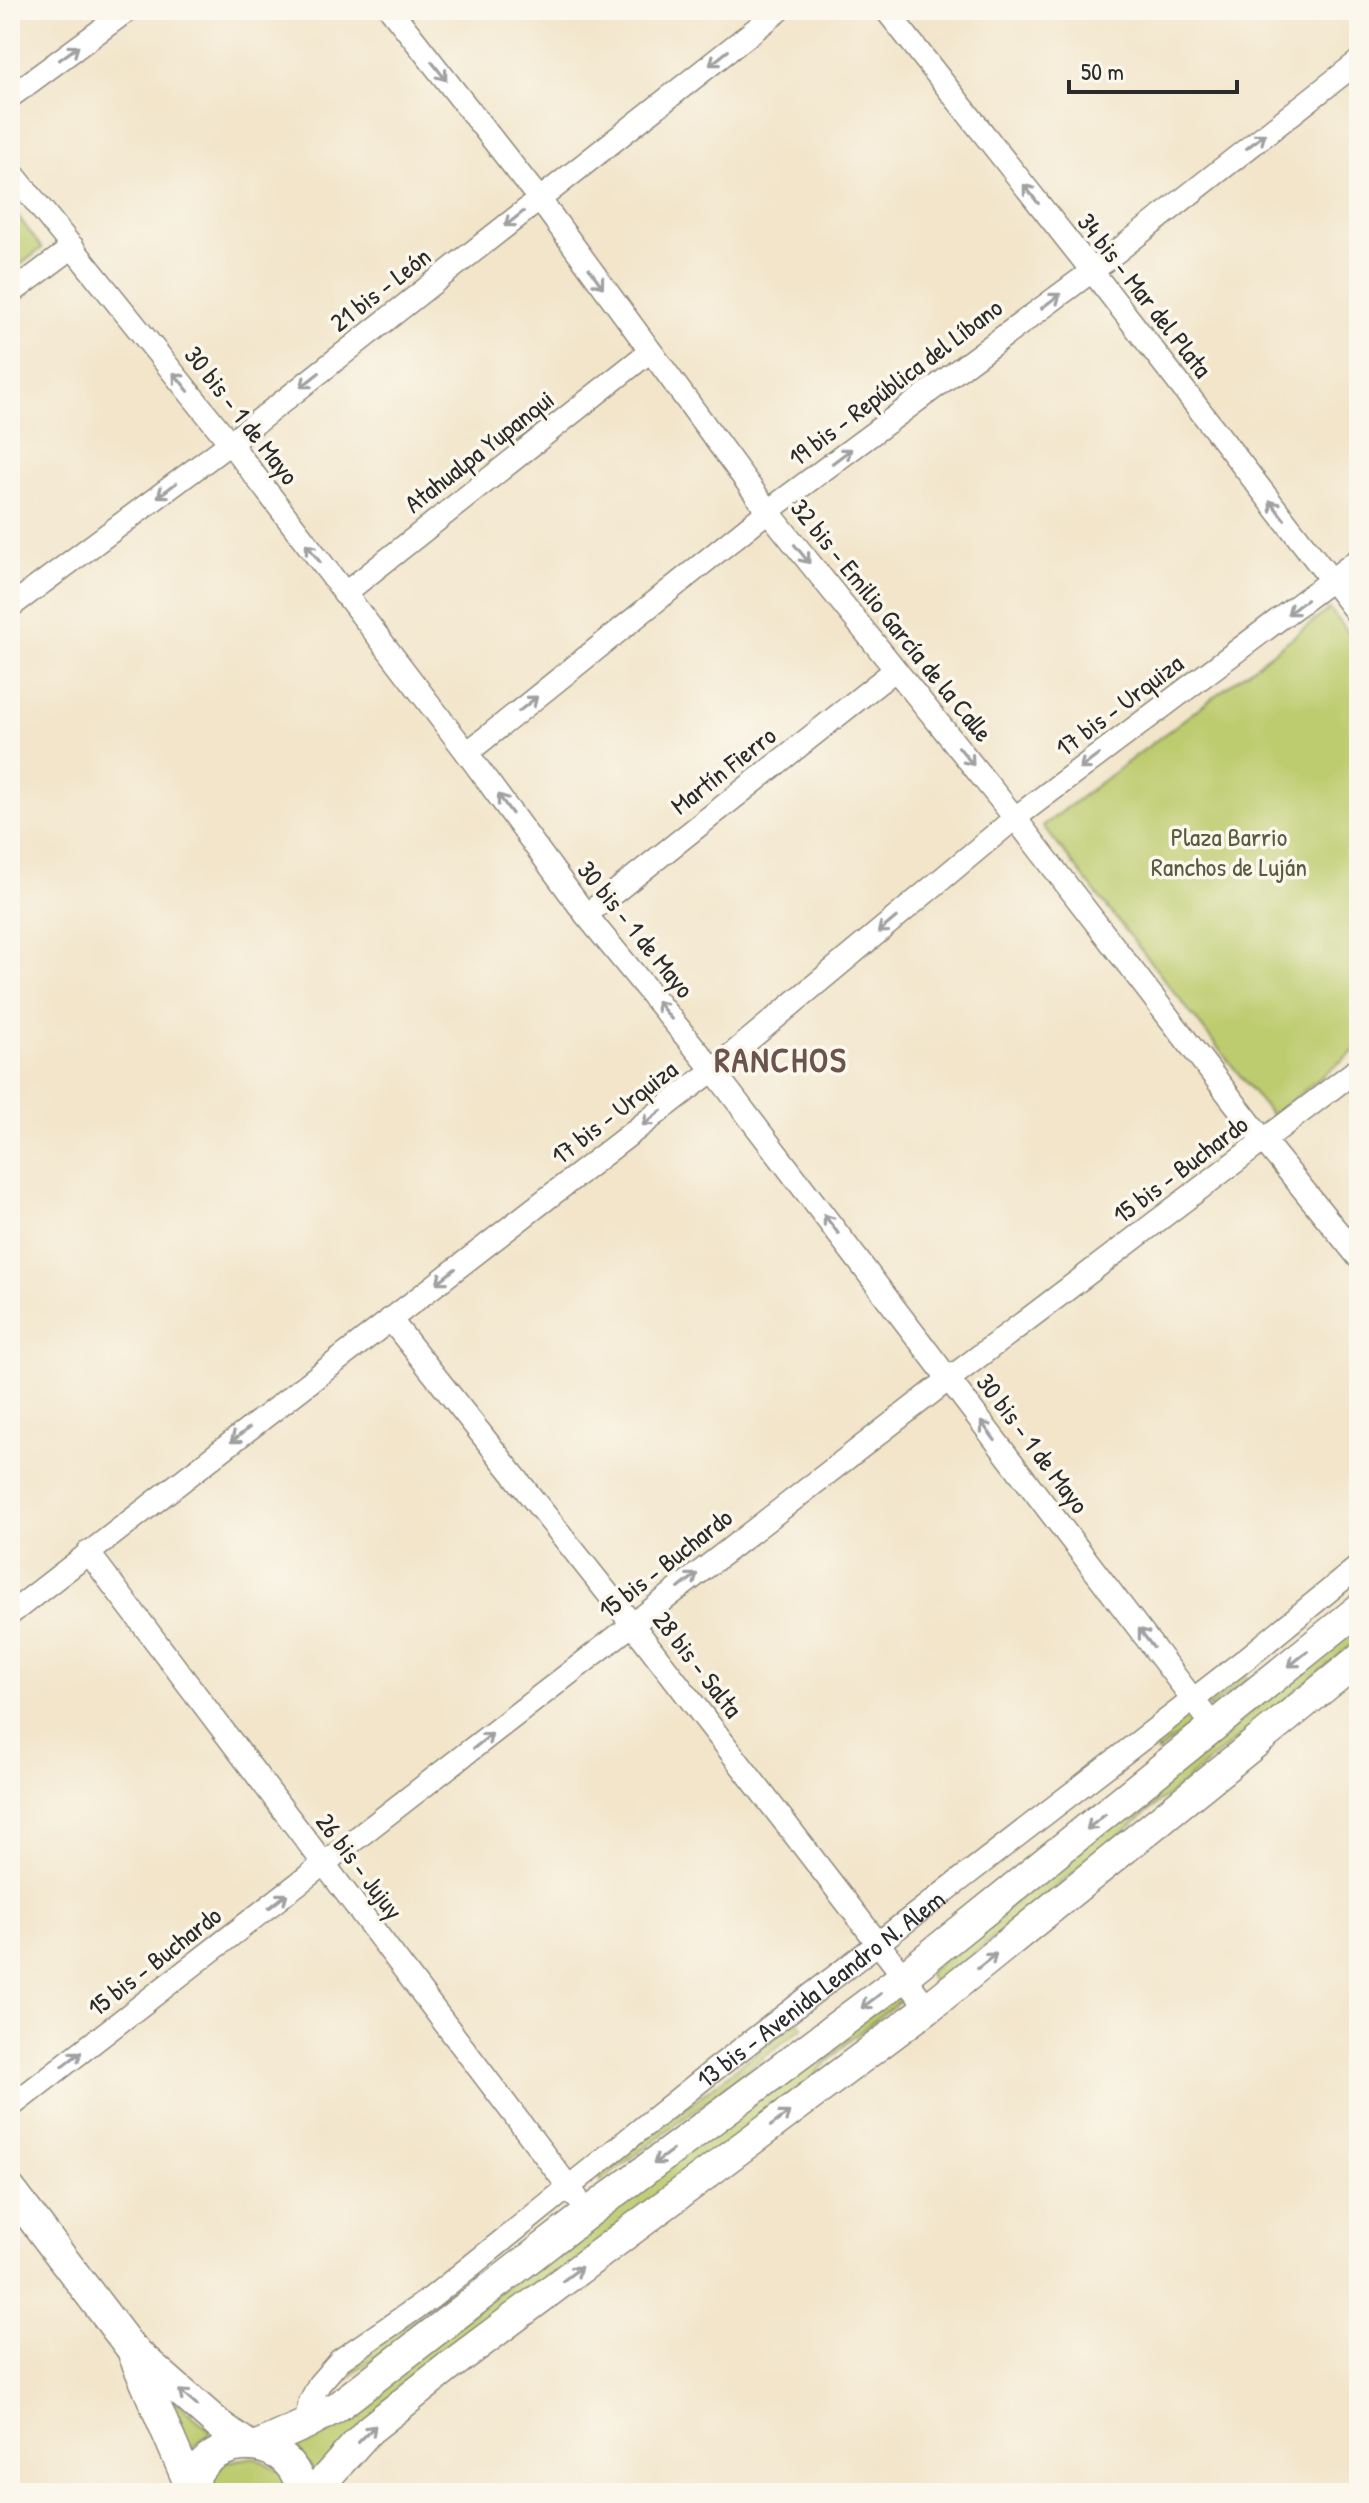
<svg xmlns="http://www.w3.org/2000/svg" width="1369" height="2503" font-family="'Patrick Hand',sans-serif">
	<rect width="100%" height="100%" fill="#fbf7ec"/>
	<filter id="ink" filterUnits="userSpaceOnUse"><feTurbulence type="fractalNoise" baseFrequency=".0125" numOctaves="2"/><feDisplacementMap in="SourceGraphic" scale="16" xChannelSelector="R" yChannelSelector="G"/><feConvolveMatrix kernelMatrix="1 2 1 2 8 2 1 2 1" color-interpolation-filters="sRGB"/></filter>
	<filter id="wash" filterUnits="userSpaceOnUse"><feTurbulence type="fractalNoise" baseFrequency=".006" numOctaves="4" result="noise"/><feDisplacementMap in="SourceGraphic" scale="32" xChannelSelector="R" yChannelSelector="G"/><feGaussianBlur stdDeviation="1.8" result="paint"/><feColorMatrix in="noise" values="0 0 0 0 0 0 0 0 0 0 0 0 0 0 0 0 0 1.4 0 .05"/><feComposite in="paint" operator="in"/></filter>
	<g filter="url(#wash)">
		<rect width="100%" height="100%" fill="#f2e5ca"/>
		<!-- green -->
		<g fill="#becc6f" stroke="#747c4d" stroke-width="2">
			<path d="M10,206L42,248L10,273Z"/>
			<path d="M1330,609L1359,647V1047L1272,1116L1043,826Z"/>
			<path d="M1359,1624V1639L936,1985L927,1973Z"/>
			<path d="M1241,1669L1248,1678L1210,1708L1203,1700Z"/>
			<path d="M1192,1711L1199,1719L1158,1752L1151,1744Z"/>
			<path d="M898,1993L903,1998L850,2040L801,2087L315,2473L295,2444Z"/>
			<path d="M798,2021L803,2027L601,2181L599,2174Z"/>
			<path d="M418,2316L429,2317L320,2399C346,2365 383,2341 418,2316Z"/>
			<path d="M156,2385L212,2432L185,2453Z"/>
			<path d="M255,2457L281,2472L291,2493H203L205,2484L225,2462Z"/>
		</g>
	</g>
	<g filter="url(#ink)">
		<g fill="none" stroke-linecap="round" stroke-linejoin="round">
			<defs>
				<g id="street">
					<path d="M391,10L540,200L768,511L1015,818L1264,1141L1359,1258"/>
					<path d="M886,10L1092,271L1359,616"/>
					<path d="M10,97L128,10"/>
					<path d="M10,170L230,443L467,753L586,915L713,1070L1214,1727"/>
					<path d="M10,294L73,247"/>
					<path d="M344,594L649,352"/>
					<path d="M10,607L230,443L780,10"/>
					<path d="M467,753L768,511L1092,271L1359,61"/>
					<path d="M586,915L895,670"/>
					<path d="M390,1319L632,1624L928,2008"/>
					<path d="M88,1552L577,2198"/>
					<path d="M10,1614L713,1070L1015,818L1359,559"/>
					<path d="M10,2107L949,1379L1359,1068"/>
					<path id="s1" d="M306,2424L309,2404L319,2384L340,2360L431,2298L714,2070L1247,1658L1359,1566"/>
				</g>
				<g id="secondary">
					<path d="M10,2189L130,2347L219,2425L249,2446"/>
					<path d="M134,2356L191,2488"/>
					<path d="M257,2446L306,2424L337,2407L588,2213L903,1977L1359,1609"/>
					<path d="M190,2493C192,2487 193,2480 196,2475C213,2441 265,2436 289,2464C297,2473 300,2482 303,2493"/>
					<path d="M316,2493L326,2478L369,2430L451,2365L928,2008L1359,1659"/>
				</g>
			</defs>
			<!-- street casing -->
			<use href="#street" stroke="#8e887a" stroke-width="25"/>
			<!-- secondary casing -->
			<use href="#secondary" stroke="#8e887a" stroke-width="33"/>
			<!-- street -->
			<use href="#street" stroke="#fff" stroke-width="22"/>
			<!-- secondary -->
			<use href="#secondary" stroke="#fff" stroke-width="30"/>
		</g>
		<!-- one-way arrows -->
		<defs><path id="oneway-shaft" d="M-6 0H5M1.5-3L5.5 0L1.5 3" fill="none" stroke-width="1.6" stroke-linecap="round" stroke-linejoin="round" transform="scale(2)"/></defs>
		<g stroke="#a0a0a0">
			<use href="#oneway-shaft" transform="translate(69 53) rotate(-36)"/>
			<use href="#oneway-shaft" transform="translate(719 58) rotate(142)"/>
			<use href="#oneway-shaft" transform="translate(439 71) rotate(52)"/>
			<use href="#oneway-shaft" transform="translate(1256 141) rotate(-38)"/>
			<use href="#oneway-shaft" transform="translate(1031 194) rotate(-128)"/>
			<use href="#oneway-shaft" transform="translate(514 219) rotate(142)"/>
			<use href="#oneway-shaft" transform="translate(596 278) rotate(54)"/>
			<use href="#oneway-shaft" transform="translate(1051 301) rotate(-37)"/>
			<use href="#oneway-shaft" transform="translate(310 380) rotate(142)"/>
			<use href="#oneway-shaft" transform="translate(181 382) rotate(-129)"/>
			<use href="#oneway-shaft" transform="translate(842 456) rotate(-37)"/>
			<use href="#oneway-shaft" transform="translate(167 490) rotate(143)"/>
			<use href="#oneway-shaft" transform="translate(1277 510) rotate(-128)"/>
			<use href="#oneway-shaft" transform="translate(313 553) rotate(-127)"/>
			<use href="#oneway-shaft" transform="translate(802 554) rotate(51)"/>
			<use href="#oneway-shaft" transform="translate(1297 607) rotate(143)"/>
			<use href="#oneway-shaft" transform="translate(528 704) rotate(-39)"/>
			<use href="#oneway-shaft" transform="translate(966 756) rotate(51)"/>
			<use href="#oneway-shaft" transform="translate(1089 762) rotate(143)"/>
			<use href="#oneway-shaft" transform="translate(505 804) rotate(-126)"/>
			<use href="#oneway-shaft" transform="translate(887 925) rotate(140)"/>
			<use href="#oneway-shaft" transform="translate(664 1010) rotate(-129)"/>
			<use href="#oneway-shaft" transform="translate(652 1118) rotate(142)"/>
			<use href="#oneway-shaft" transform="translate(831 1224) rotate(-127)"/>
			<use href="#oneway-shaft" transform="translate(446 1276) rotate(142)"/>
			<use href="#oneway-shaft" transform="translate(988 1431) rotate(-127)"/>
			<use href="#oneway-shaft" transform="translate(240 1435) rotate(142)"/>
			<use href="#oneway-shaft" transform="translate(688 1581) rotate(-38)"/>
			<use href="#oneway-shaft" transform="translate(1146 1638) rotate(-127)"/>
			<use href="#oneway-shaft" transform="translate(1298 1659) rotate(141)"/>
			<use href="#oneway-shaft" transform="translate(483 1741) rotate(-38)"/>
			<use href="#oneway-shaft" transform="translate(1096 1822) rotate(141)"/>
			<use href="#oneway-shaft" transform="translate(278 1901) rotate(-38)"/>
			<use href="#oneway-shaft" transform="translate(987 1961) rotate(-39)"/>
			<use href="#oneway-shaft" transform="translate(871 2001) rotate(143)"/>
			<use href="#oneway-shaft" transform="translate(72 2059) rotate(-38)"/>
			<use href="#oneway-shaft" transform="translate(780 2119) rotate(-37)"/>
			<use href="#oneway-shaft" transform="translate(663 2157) rotate(143)"/>
			<use href="#oneway-shaft" transform="translate(572 2274) rotate(-37)"/>
			<use href="#oneway-shaft" transform="translate(188 2398) rotate(-139)"/>
			<use href="#oneway-shaft" transform="translate(367 2434) rotate(-45)"/>
		</g>
	</g>
	<g text-anchor="middle" dominant-baseline="central" stroke-width="7" stroke-linejoin="round" paint-order="stroke">
		<!-- street labels -->
		<g font-size="26" fill="#2b2b2b" stroke="#fbf7ec">
			<text transform="translate(380 289) rotate(-38)">21 bis - León</text>
			<text transform="translate(1145 295) rotate(52)">34 bis - Mar del Plata</text>
			<text transform="translate(895 382) rotate(-37)">19 bis - República del Líbano</text>
			<text transform="translate(242 415) rotate(52)">30 bis - 1 de Mayo</text>
			<text transform="translate(479 451) rotate(-38)">Atahualpa Yupanqui</text>
			<text transform="translate(892 620) rotate(51)">32 bis - Emilio García de la Calle</text>
			<text transform="translate(1119 705) rotate(-37)">17 bis - Urquiza</text>
			<text transform="translate(723 770) rotate(-38)">Martín Fierro</text>
			<text transform="translate(636 929) rotate(51)">30 bis - 1 de Mayo</text>
			<text transform="translate(614 1112) rotate(-38)">17 bis - Urquiza</text>
			<text transform="translate(1180 1169) rotate(-37)">15 bis - Buchardo</text>
			<text transform="translate(1033 1443) rotate(53)">30 bis - 1 de Mayo</text>
			<text transform="translate(665 1563) rotate(-38)">15 bis - Buchardo</text>
			<text transform="translate(698 1664) rotate(52)">28 bis - Salta</text>
			<text transform="translate(360 1866) rotate(53)">26 bis - Jujuy</text>
			<text transform="translate(154 1961) rotate(-38)">15 bis - Buchardo</text>
			<text stroke="none"><textPath href="#s1" startOffset="682">13 bis - Avenida Leandro N. Alem</textPath></text>
		</g>
		<!-- park labels -->
		<g font-size="26" fill="#575b3f" stroke="#fbf7ec">
			<text x="1229" y="836">Plaza Barrio<tspan x="1229" dy="30">Ranchos de Luján</tspan></text>
		</g>
		<!-- district labels -->
		<g font-size="34" font-weight="bold" letter-spacing="2" fill="#6c544e" stroke="#fbf7ec">
			<text x="781" y="1060">RANCHOS</text>
		</g>
	</g>
	<!-- margin -->
	<rect width="1369" height="2503" fill="none" stroke="#fbf7ec" stroke-width="40"/>
	<!-- scale -->
	<path d="M1069 80v12h168v-12" fill="none" stroke="#2b2b2b" stroke-width="4"/>
	<text x="1081" y="80" font-size="24" fill="#2b2b2b" stroke="#fbf7ec" stroke-width="6" paint-order="stroke">50 m</text>
</svg>
